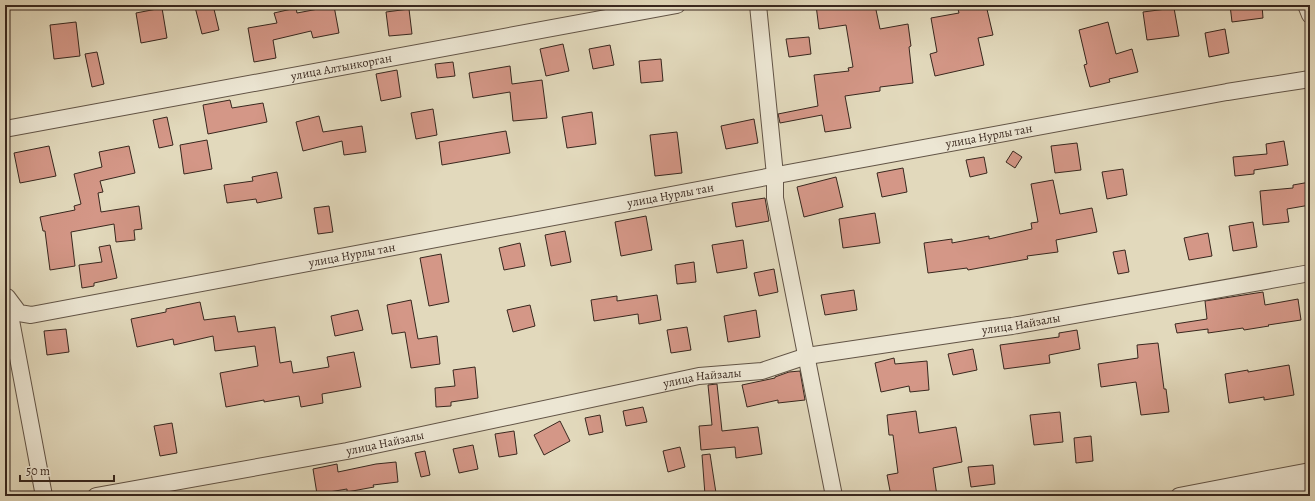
<svg xmlns="http://www.w3.org/2000/svg" width="1315" height="501" font-family="Alegreya,serif">
	<rect width="100%" height="100%" fill="#e2d9bc"/>
	<filter id="stains"><feTurbulence type="fractalNoise" baseFrequency=".005" numOctaves="4"/><feColorMatrix values="0 0 0 0 .2 0 0 0 0 .09 0 0 0 0 .02 0 0 0 .5 -.17"/></filter>
	<radialGradient id="worn" r=".72"><stop offset=".6" stop-color="#630" stop-opacity="0"/><stop offset="1" stop-color="#630" stop-opacity=".3"/></radialGradient>
	<!-- building -->
	<g fill="#d49787" stroke="#38271e">
		<path d="M206,5H213L219,30L202,34L195,7Z"/>
		<path d="M816,5H875L880,29L908,24L911,46L909,47L913,83L880,87V91L845,96L851,128L825,132L822,115L780,123L778,114L818,106L814,75L849,71L848,68L853,67L846,25L819,29Z"/>
		<path d="M957,5H986L993,35L978,38L984,65L935,76L930,54L937,52L931,18L959,13Z"/>
		<path d="M1230,5H1262L1263,18L1232,22Z"/>
		<path d="M334,6L339,33L313,38L311,31L273,40L276,58L254,62L248,28L277,23L274,13L296,8L297,13Z"/>
		<path d="M162,8L167,38L141,43L136,13Z"/>
		<path d="M1174,8L1179,36L1147,40L1143,12Z"/>
		<path d="M409,9L412,34L389,36L386,12Z"/>
		<path d="M76,22L80,56L54,59L50,25Z"/>
		<path d="M1108,22L1116,54L1132,49L1138,72L1109,79L1110,82L1090,87L1084,65L1087,64L1079,30Z"/>
		<path d="M1225,29L1229,53L1209,57L1205,33Z"/>
		<path d="M809,37L811,54L789,57L786,39Z"/>
		<path d="M563,44L569,71L546,76L540,49Z"/>
		<path d="M610,45L614,65L593,69L589,49Z"/>
		<path d="M97,52L104,84L92,87L85,54Z"/>
		<path d="M661,59L663,81L641,83L639,61Z"/>
		<path d="M453,62L455,76L437,78L435,64Z"/>
		<path d="M510,66L512,84L542,80L547,118L513,121L510,92L473,98L469,73Z"/>
		<path d="M397,70L401,97L381,101L376,74Z"/>
		<path d="M230,100L232,108L263,103L267,122L208,134L203,105Z"/>
		<path d="M433,109L437,135L416,139L411,113Z"/>
		<path d="M592,112L596,144L567,148L562,117Z"/>
		<path d="M319,116L323,132L362,126L366,152L344,155L342,141L303,151L296,122Z"/>
		<path d="M167,117L173,145L159,148L153,120Z"/>
		<path d="M754,119L758,143L726,149L721,126Z"/>
		<path d="M506,131L510,153L442,165L439,142Z"/>
		<path d="M677,132L682,173L655,176L650,135Z"/>
		<path d="M207,140L212,169L184,174L180,145Z"/>
		<path d="M1284,141L1288,165L1254,170V174L1235,176L1233,157L1267,154L1266,144Z"/>
		<path d="M1077,143L1081,170L1055,173L1051,146Z"/>
		<path d="M49,146L56,176L20,183L14,153Z"/>
		<path d="M129,146L135,173L100,181L103,192L98,193L101,212L139,206L142,229L134,230L135,240L116,242L114,224L71,232L75,266L50,270L45,231H43L40,217L75,210L74,206L81,204L74,174L102,167L99,152Z"/>
		<path d="M1013,151L1022,157L1015,168L1006,162Z"/>
		<path d="M984,157L987,173L970,177L966,160Z"/>
		<path d="M903,168L907,192L882,197L877,173Z"/>
		<path d="M1123,169L1127,195L1107,199L1102,172Z"/>
		<path d="M277,172L282,198L257,203L256,199L227,203L224,185L253,181L252,177Z"/>
		<path d="M836,177L843,207L804,217L797,187Z"/>
		<path d="M1053,180L1060,214L1092,208L1097,232L1056,240L1058,252L1027,256L1028,259L968,270L967,268L928,273L924,243L952,239V243L989,236V239L1032,229L1031,223L1038,222L1031,184Z"/>
		<path d="M1310,182V205L1287,209L1289,222L1263,225L1260,191L1293,188V185Z"/>
		<path d="M765,198L769,221L736,227L732,203Z"/>
		<path d="M329,206L333,232L318,234L314,208Z"/>
		<path d="M875,213L880,243L843,248L839,219Z"/>
		<path d="M646,216L652,250L621,256L615,222Z"/>
		<path d="M1253,222L1257,247L1233,251L1229,226Z"/>
		<path d="M565,231L571,262L551,266L545,235Z"/>
		<path d="M1208,233L1212,256L1189,260L1184,238Z"/>
		<path d="M743,240L747,268L717,273L712,245Z"/>
		<path d="M520,243L525,266L504,270L499,248Z"/>
		<path d="M110,245L117,278L94,283V286L82,288L79,265L102,262L99,247Z"/>
		<path d="M1125,250L1129,272L1118,274L1113,252Z"/>
		<path d="M441,254L449,302L429,306L420,258Z"/>
		<path d="M694,262L696,282L677,284L675,265Z"/>
		<path d="M774,269L778,292L759,296L754,273Z"/>
		<path d="M854,290L857,310L825,315L821,295Z"/>
		<path d="M1263,292L1265,305L1298,299L1301,320L1268,325L1269,326L1244,330L1243,328L1208,333V329L1177,333L1175,324L1207,319L1205,301Z"/>
		<path d="M657,295L661,320L639,324L638,314L594,321L591,300L617,296V301Z"/>
		<path d="M411,300L418,339L437,336L440,364L411,368L405,332L392,334L387,305Z"/>
		<path d="M200,302L204,320L235,316L238,332L275,327L280,363L291,361L293,373L329,367L327,357L354,352L361,387L322,394L323,403L301,407L299,396L264,402V400L226,407L220,373L258,366L255,346L215,351L213,336L174,345L173,339L137,347L131,319L166,312V309Z"/>
		<path d="M530,305L535,326L513,332L507,310Z"/>
		<path d="M358,310L363,330L335,336L331,316Z"/>
		<path d="M756,310L760,337L728,342L724,316Z"/>
		<path d="M687,327L691,350L671,353L667,330Z"/>
		<path d="M66,329L69,352L47,355L44,331Z"/>
		<path d="M1077,330L1080,349L1049,355L1050,363L1004,369L1000,345L1059,337V333Z"/>
		<path d="M1158,343L1164,389H1166L1169,412L1141,415L1136,382L1101,387L1098,364L1138,358L1137,345Z"/>
		<path d="M973,349L977,370L953,375L948,354Z"/>
		<path d="M894,358L895,364L927,361L929,390L910,392L909,386L881,392L875,363Z"/>
		<path d="M1289,365L1294,395L1264,400V397L1229,403L1225,374L1248,370V372Z"/>
		<path d="M475,367L478,398L451,402V406L436,407L435,388L455,386L453,370Z"/>
		<path d="M800,371L805,400L778,403V400L747,407L742,385L775,378V377L789,372Z"/>
		<path d="M717,384L722,431L758,427L762,454L736,458L735,447L701,450L699,426L712,425L708,385Z"/>
		<path d="M643,407L647,422L626,426L623,411Z"/>
		<path d="M916,411L919,433L956,427L962,462L933,468L937,496H924V493L908,496H891L887,475L898,473L893,435H889L887,415Z"/>
		<path d="M1060,412L1063,442L1034,445L1030,415Z"/>
		<path d="M600,415L603,432L589,435L585,418Z"/>
		<path d="M560,421L570,441L544,455L534,435Z"/>
		<path d="M172,423L177,453L160,456L154,426Z"/>
		<path d="M514,431L517,454L499,457L495,434Z"/>
		<path d="M1091,436L1093,461L1076,463L1074,438Z"/>
		<path d="M473,445L478,469L459,473L453,449Z"/>
		<path d="M680,447L685,467L668,472L663,451Z"/>
		<path d="M425,451L430,475L421,477L415,453Z"/>
		<path d="M710,454L716,493L705,495L702,455Z"/>
		<path d="M396,462L398,482L373,485L374,487L347,492V489L317,494L313,469L337,464L338,472L376,464Z"/>
		<path d="M993,465L995,484L971,487L968,467Z"/>
	</g>
	<g fill="none" stroke-linecap="round" stroke-linejoin="round">
		<defs>
			<g id="minor">
				<path d="M758,5L775,175V198L834,496"/>
				<path d="M1306,5L1310,15"/>
				<path id="s1" d="M5,129L677,5"/>
				<path id="s2" d="M5,298L7,297L19,313L31,315L831,165L1227,92L1310,79"/>
				<path d="M7,299L44,496"/>
				<path id="s3" d="M96,496L347,451L699,376L762,371L807,356L982,330L1012,326L1310,273"/>
				<path d="M1179,496L1310,471"/>
				<path d="M1252,496L1310,485"/>
			</g>
		</defs>
		<!-- minor casing -->
		<use href="#minor" stroke="#625446" stroke-width="18"/>
		<!-- minor -->
		<use href="#minor" stroke="#ece6d3" stroke-width="16"/>
	</g>
	<g text-anchor="middle" dominant-baseline="central" stroke-width="3" stroke-linejoin="round" paint-order="stroke">
		<!-- street labels -->
		<g font-size="12" fill="#38271e" stroke="#ece6d3">
			<text stroke="none"><textPath href="#s1" startOffset="342">улица Алтынкорган</textPath></text>
			<text stroke="none"><textPath href="#s2" startOffset="1009">улица Нурлы тан</textPath></text>
			<text stroke="none"><textPath href="#s2" startOffset="685">улица Нурлы тан</textPath></text>
			<text stroke="none"><textPath href="#s2" startOffset="361">улица Нурлы тан</textPath></text>
			<text stroke="none"><textPath href="#s3" startOffset="942">улица Найзалы</textPath></text>
			<text stroke="none"><textPath href="#s3" startOffset="618">улица Найзалы</textPath></text>
			<text stroke="none"><textPath href="#s3" startOffset="294">улица Найзалы</textPath></text>
		</g>
	</g>
	<!-- margin -->
	<rect width="1315" height="501" fill="none" stroke="#e2d9bc" stroke-width="20"/>
	<rect x="6" y="6" width="1303" height="489" fill="none" stroke="#38271e" stroke-width="2"/>
	<rect x="10" y="10" width="1295" height="481" fill="none" stroke="#38271e"/>
	<!-- scale -->
	<path d="M20 475v6h94v-6" fill="none" stroke="#38271e" stroke-width="2"/>
	<text x="26" y="475" font-size="12" fill="#38271e" stroke="#ece6d3" stroke-width="3" paint-order="stroke">50 m</text>
	<rect width="100%" height="100%" filter="url(#stains)"/>
	<rect width="100%" height="100%" fill="url(#worn)"/>
</svg>
